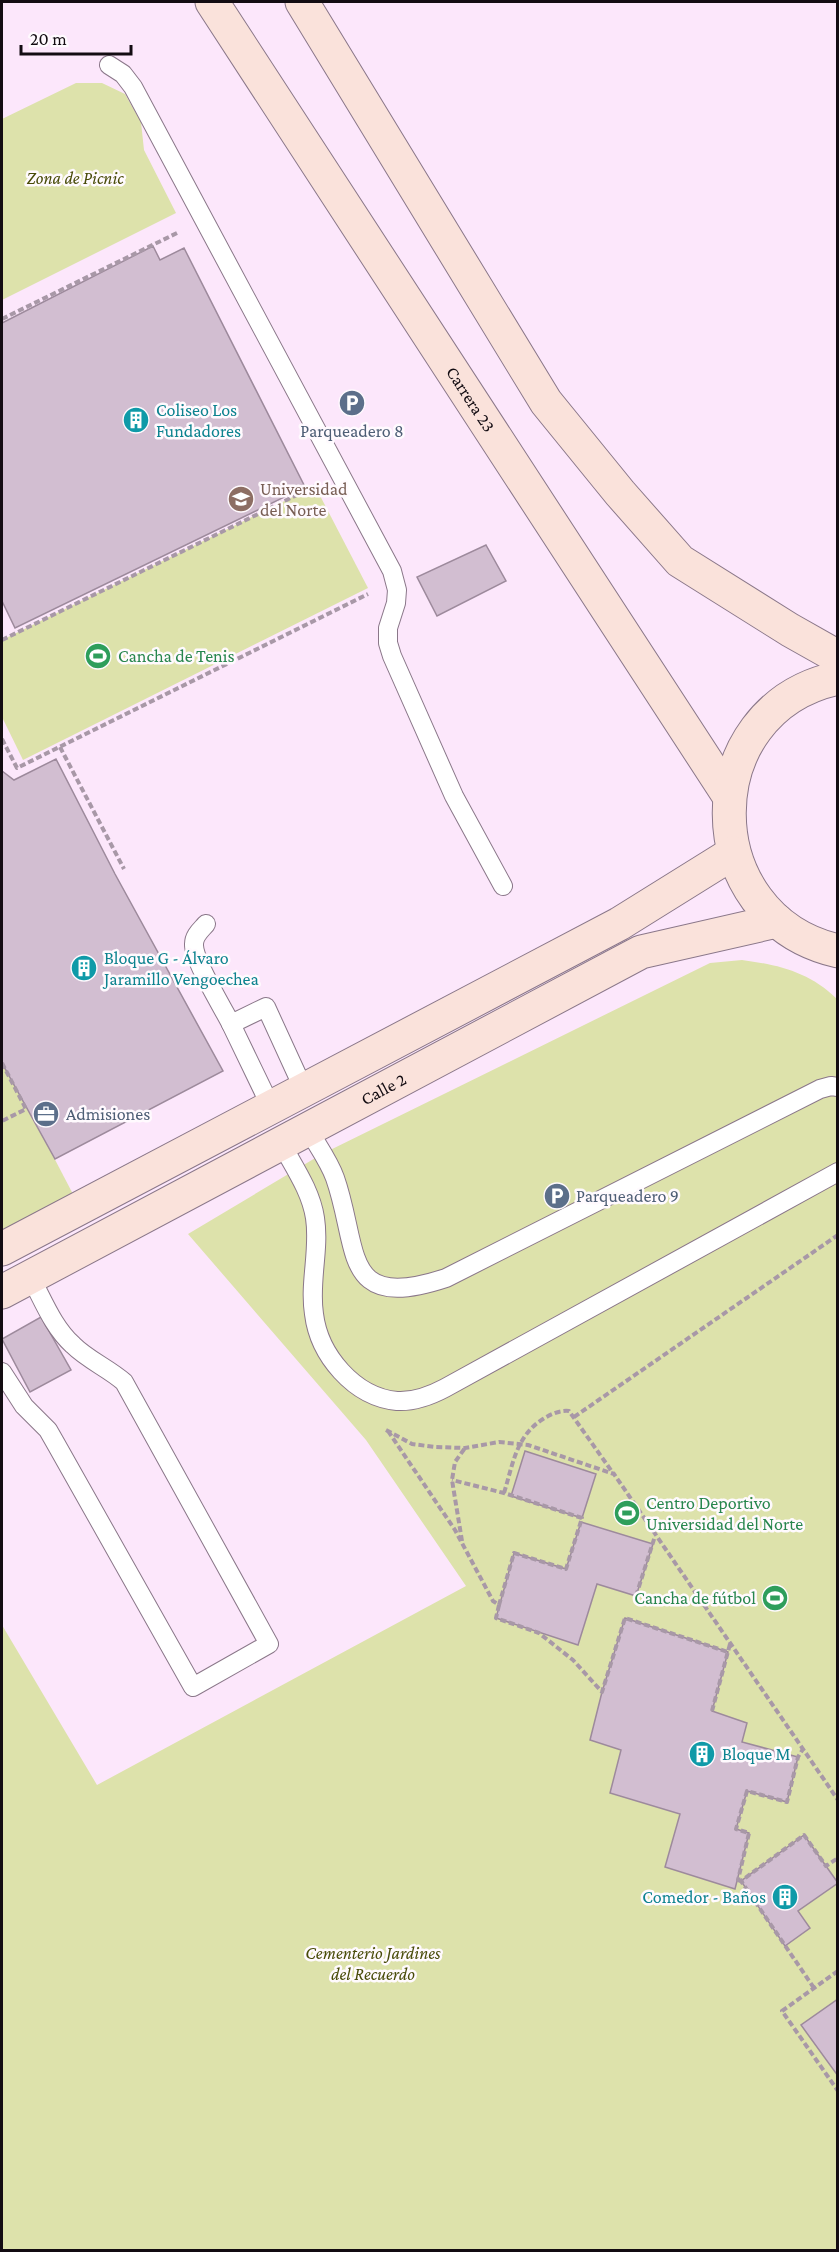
<svg xmlns="http://www.w3.org/2000/svg" width="839" height="2252" font-family="'Crimson Pro',serif">
	<rect width="100%" height="100%" fill="#fce7fb"/>
	<!-- green -->
	<g fill="#dde2ab">
		<path d="M76,83H102L125,94L141,122L144,150L176,213L2,300V119Z"/>
		<path d="M315,486L368,588L23,760L2,717V640Z"/>
		<path d="M742,960C779,965 809,972 837,999V2250H2V1625L97,1785L466,1586L366,1440L188,1234L322,1154L710,963Z"/>
		<path d="M2,1058L75,1198L14,1229H2Z"/>
	</g>
	<!-- building -->
	<g fill="#d2bed1" stroke="#9d8a9c" stroke-width="1.5">
		<path d="M153,246L160,260L184,248L305,487L15,628L2,601V323Z"/>
		<path d="M486,545L506,581L437,616L417,577Z"/>
		<path d="M56,759L115,874L223,1071L55,1159L2,1063V771L14,780Z"/>
		<path d="M41,1317L71,1370L30,1392L2,1339Z"/>
		<path d="M525,1451L596,1474L582,1518L511,1496Z"/>
		<path d="M581,1522L653,1544L636,1596L597,1584L578,1645L496,1618L514,1553L566,1569Z"/>
		<path d="M625,1618L728,1652L712,1711L747,1723L742,1742L798,1757L787,1802L747,1791L736,1829L749,1833L735,1889L665,1867L680,1814L610,1793L621,1750L590,1740L602,1692Z"/>
		<path d="M804,1835L838,1883L798,1911L810,1928L785,1946L741,1881Z"/>
		<path d="M838,1999V2076L801,2025Z"/>
	</g>
	<g fill="none" stroke-linecap="round" stroke-linejoin="round">
		<defs>
			<g id="lane">
				<path d="M109,65L123,74L133,87L392,571L397,590L396,603L388,628V643L392,656L454,796L503,886"/>
				<path d="M206,924C201,930 194,935 194,944C193,960 223,1008 231,1024L266,1007L304,1090"/>
				<path d="M231,1024L271,1107"/>
				<path d="M308,1129C317,1145 329,1161 335,1178C360,1249 340,1313 446,1278L820,1089L831,1086L838,1087"/>
				<path d="M281,1143C294,1167 311,1191 315,1218C320,1250 309,1282 314,1314C319,1355 354,1397 397,1401C414,1402 430,1396 445,1388L838,1172"/>
				<path d="M2,1372L24,1406L48,1430L56,1444L193,1687L269,1644L124,1382C108,1368 88,1360 73,1345C53,1327 43,1300 30,1276"/>
			</g>
			<g id="secondary">
				<path id="s1" d="M212,2L729,796"/>
				<path d="M302,2L546,402L620,493L680,561L790,630L838,657"/>
				<path d="M838,678C692,709 694,918 838,951"/>
				<path d="M2,1249L619,924L733,853"/>
				<path id="s2" d="M2,1292L641,952L777,921"/>
			</g>
		</defs>
		<!-- lane casing -->
		<use href="#lane" stroke="#8a7789" stroke-width="20"/>
		<!-- secondary casing -->
		<use href="#secondary" stroke="#8a7789" stroke-width="35"/>
		<!-- path -->
		<g stroke="#a898a7" stroke-width="4" stroke-dasharray="6 3" stroke-linecap="butt">
			<path d="M2,319L179,232"/>
			<path d="M2,640L315,486L314,485"/>
			<path d="M2,739L17,768L368,594"/>
			<path d="M60,747L124,869"/>
			<path d="M2,1063L26,1109L2,1121"/>
			<path d="M574,1417L838,1235"/>
			<path d="M386,1430L412,1444L435,1447L465,1448L499,1442L528,1445L614,1474L838,1800"/>
			<path d="M388,1431L455,1530L493,1601L499,1605L514,1553L566,1569L582,1518L504,1493L452,1480"/>
			<path d="M504,1493C513,1464 516,1436 543,1419C551,1414 560,1410 569,1411L613,1473"/>
			<path d="M462,1541L452,1480L455,1462L465,1448"/>
			<path d="M636,1596L655,1536"/>
			<path d="M499,1605L496,1618L539,1633L573,1660L602,1692L625,1618L728,1652"/>
			<path d="M712,1711L730,1644"/>
			<path d="M741,1881L738,1880L749,1833L736,1829L747,1791L787,1802L798,1757L803,1749"/>
			<path d="M838,1971L782,2011L838,2091"/>
			<path d="M814,1988L741,1881L804,1835L826,1866L838,1858"/>
		</g>
		<!-- lane -->
		<use href="#lane" stroke="#fff" stroke-width="18"/>
		<!-- secondary -->
		<use href="#secondary" stroke="#fae2db" stroke-width="33"/>
	</g>
	<!-- icons -->
	<defs>
		<symbol id="parking-disc" viewBox="-11 -11 22 22"><circle r="9.5" fill="#5c6f8a" stroke="#fffafe"/><path d="M-3.5-5.5H1a3.5 3.5 0 0 1 0 7H-1V5.5H-3.5ZM-1-3.4V-.6H.8a1.4 1.4 0 0 0 0-2.8Z" fill="#fff"/></symbol>
		<symbol id="building-disc" viewBox="-11 -11 22 22"><circle r="9.5" fill="#0f9aa8" stroke="#fffafe"/><path d="M-4-6H4V6H1V3H-1V6H-4ZM-2.5-4.3h1.7v1.8h-1.7ZM.8-4.3h1.7v1.8H.8ZM-2.5-1h1.7V.8h-1.7ZM.8-1h1.7V.8H.8Z" fill="#fff"/></symbol>
		<symbol id="university-disc" viewBox="-11 -11 22 22"><circle r="9.5" fill="#8d6e63" stroke="#fffafe"/><path d="M0-5L7-2L0 1L-7-2ZM-4 1L0 2.5L4 1V4Q0 6-4 4Z" fill="#fff"/></symbol>
		<symbol id="stadium-disc" viewBox="-11 -11 22 22"><circle r="9.5" fill="#2e9e5b" stroke="#fffafe"/><path d="M0-5a6.5 5 0 1 0 0 10a6.5 5 0 1 0 0-10ZM-3.5-1.8h7v3.6h-7Z" fill="#fff"/></symbol>
		<symbol id="office-disc" viewBox="-11 -11 22 22"><circle r="9.5" fill="#5c6f8a" stroke="#fffafe"/><path d="M-6-3h4V-5.5h4V-3h4V5H-6ZM-1-4.5V-3h2v-1.5ZM-6 0V1H6V0Z" fill="#fff"/></symbol>
	</defs>
	<g fill-rule="evenodd">
		<use href="#parking-disc" x="337" y="388" width="30" height="30"/>
		<use href="#building-disc" x="121" y="405" width="30" height="30"/>
		<use href="#university-disc" x="226" y="484" width="30" height="30"/>
		<use href="#stadium-disc" x="83" y="641" width="30" height="30"/>
		<use href="#building-disc" x="69" y="953" width="30" height="30"/>
		<use href="#office-disc" x="31" y="1099" width="30" height="30"/>
		<use href="#parking-disc" x="542" y="1181" width="30" height="30"/>
		<use href="#stadium-disc" x="612" y="1498" width="30" height="30"/>
		<use href="#stadium-disc" x="760" y="1583" width="30" height="30"/>
		<use href="#building-disc" x="687" y="1739" width="30" height="30"/>
		<use href="#building-disc" x="770" y="1882" width="30" height="30"/>
	</g>
	<g text-anchor="middle" dominant-baseline="central" stroke-width="5" stroke-linejoin="round" paint-order="stroke">
		<!-- park labels -->
		<g font-size="18" font-style="italic" fill="#484b08" stroke="#fffafe">
			<text x="75" y="178">Zona de Picnic</text>
			<text x="373" y="1953">Cementerio Jardines<tspan x="373" dy="21">del Recuerdo</tspan></text>
		</g>
		<!-- street labels -->
		<g font-size="18" fill="#130c12" stroke="#fffafe">
			<text stroke="none"><textPath href="#s1" startOffset="474">Carrera 23</textPath></text>
			<text stroke="none"><textPath href="#s2" startOffset="432">Calle 2</textPath></text>
		</g>
		<!-- culture labels -->
		<g font-size="18" fill="#0d838f" stroke="#fffafe" text-anchor="start">
			<text x="156" y="410">Coliseo Los<tspan x="156" dy="21">Fundadores</tspan></text>
			<text x="104" y="958">Bloque G - Álvaro<tspan x="104" dy="21">Jaramillo Vengoechea</tspan></text>
			<text x="722" y="1754">Bloque M</text>
			<text x="766" y="1897" text-anchor="end">Comedor - Baños</text>
		</g>
		<!-- service labels -->
		<g font-size="18" fill="#4e5e75" stroke="#fffafe" text-anchor="start">
			<text x="352" y="431" text-anchor="middle">Parqueadero 8</text>
			<text x="66" y="1114">Admisiones</text>
			<text x="576" y="1196">Parqueadero 9</text>
		</g>
		<!-- education labels -->
		<g font-size="18" fill="#785e54" stroke="#fffafe" text-anchor="start">
			<text x="260" y="489">Universidad<tspan x="260" dy="21">del Norte</tspan></text>
		</g>
		<!-- leisure labels -->
		<g font-size="18" fill="#27864d" stroke="#fffafe" text-anchor="start">
			<text x="118" y="656">Cancha de Tenis</text>
			<text x="646" y="1503">Centro Deportivo<tspan x="646" dy="21">Universidad del Norte</tspan></text>
			<text x="756" y="1598" text-anchor="end">Cancha de fútbol</text>
		</g>
	</g>
	<!-- border -->
	<rect width="839" height="2252" fill="none" stroke="#130c12" stroke-width="6"/>
	<!-- scale -->
	<path d="M21 45v9h110v-9" fill="none" stroke="#130c12" stroke-width="3"/>
	<text x="30" y="45" font-size="18" fill="#130c12" stroke="#fffafe" stroke-width="4.5" paint-order="stroke">20 m</text>
</svg>
